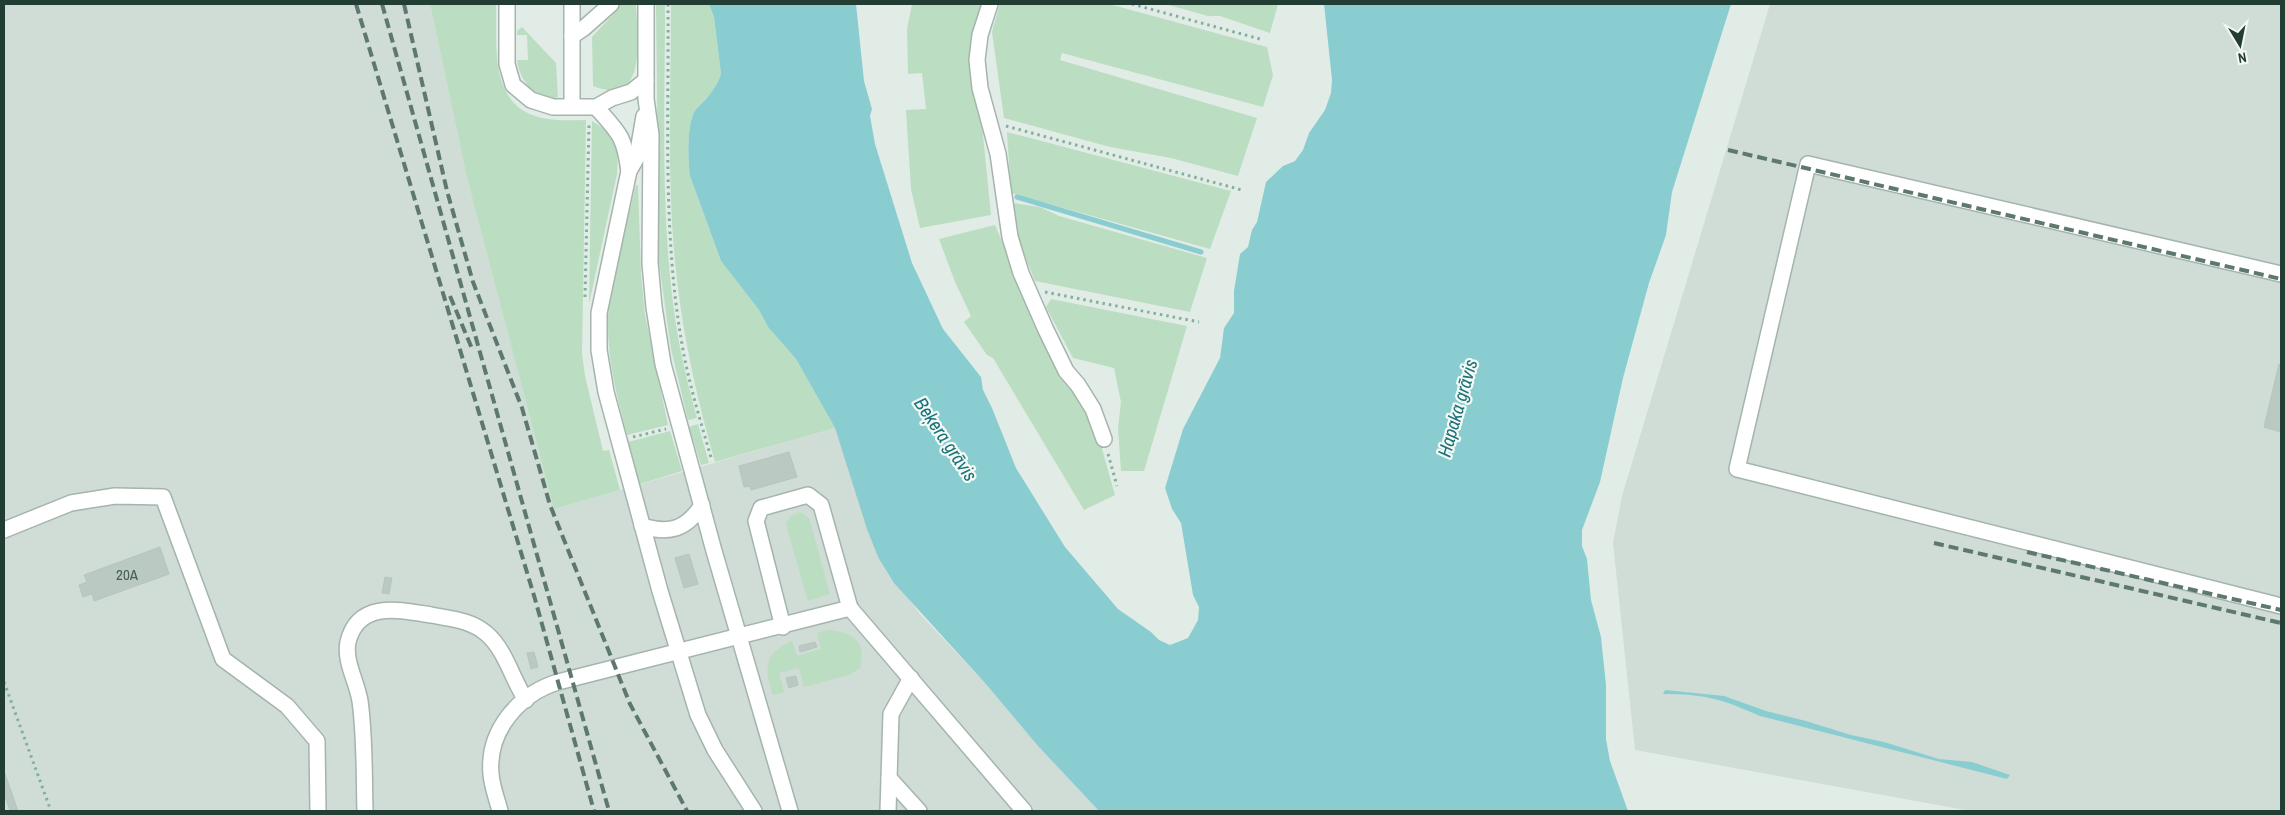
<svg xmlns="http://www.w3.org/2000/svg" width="2285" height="815" font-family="'Archivo Narrow',sans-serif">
	<rect width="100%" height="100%" fill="#e2ece7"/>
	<!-- built -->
	<g fill="#d0dcd6">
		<path d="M4,4H430L467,178L554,509L835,428L878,557L920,614L985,683L1038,746L1099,811H4Z"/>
		<path d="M1770,4H2281V811H1971L1635,750L1613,543L1622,496Z"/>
	</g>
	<!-- green -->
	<g fill="#bbddc1">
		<path d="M430,4H496C497,48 488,111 548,119C560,121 573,120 586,120L582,354L585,376L603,451L609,450L620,490L554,509L467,178Z"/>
		<path d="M619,4H636C637,35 649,109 593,86L592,37L619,8Z"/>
		<path d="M656,4H665C665,108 660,214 675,318C680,352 688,385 697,418L688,420L671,349L659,262Z"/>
		<path d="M671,4H709L714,17L721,74C717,87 706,100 697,108C686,119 688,163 690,176L721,261L759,310L768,327L796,359L835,428L715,462C698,402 684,342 677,280C666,189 671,95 671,4Z"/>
		<path d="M912,4H981L973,36L991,215L920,228L911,189L906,110L926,109L922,73L908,74L907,29Z"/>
		<path d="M1000,4H1109L1267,47L1273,75L1263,107L1062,53L1060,60L1257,118L1238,176L1171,158L1110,147L1004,118L992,32Z"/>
		<path d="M1165,4H1278L1270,33L1220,16H1208Z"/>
		<path d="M522,27L556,63L558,97C536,105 519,78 517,60H528L527,35H517V31Z"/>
		<path d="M592,121C616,135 619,148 617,174L589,304Z"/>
		<path d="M1007,132L1231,191L1210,249L1011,193Z"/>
		<path d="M636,185H638L641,274L645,315L668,425L627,435C617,397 607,359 608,319C610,274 626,228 636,185Z"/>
		<path d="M1012,203L1040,207L1059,216L1207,258L1190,312L1035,281L1018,239Z"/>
		<path d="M995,225L1023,292L1097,431L1115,495L1084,510L993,358L987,355L964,322L971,316L955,282L939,239Z"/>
		<path d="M1051,299L1187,326L1144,471H1121L1118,428L1121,402L1114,368L1073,358L1046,307Z"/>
		<path d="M698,424L709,463L701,465L689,427Z"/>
		<path d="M670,431L682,471L640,484L628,442Z"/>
		<path d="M800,512L809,518L830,594L808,601L786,524L791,516Z"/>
		<path d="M829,630C853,632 867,642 860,668L849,675L804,687L799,668L779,673L784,692L773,695C764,668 764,653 792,641L797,656L821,649L817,633Z"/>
	</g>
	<!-- water -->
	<g fill="#8acdd1">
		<path d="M709,4H856L864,81L872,109L870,116L875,144L912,263L943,329L981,377L983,390L992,408L1016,468L1065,547L1118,609L1151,632L1159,640L1170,645L1188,638L1198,620L1199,607L1193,595L1181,523L1172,509L1165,488L1183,429L1220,358L1224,328L1234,313V291L1240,254L1248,247L1252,230L1257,222L1266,182L1283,166L1295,161L1303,150L1309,133L1325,110L1331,93L1332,80L1324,4H1731L1672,192L1666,235L1649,283L1623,378L1600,482L1582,530V546L1587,559L1591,600L1601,637L1606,685V739L1610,761L1628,811H1099L1038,746L985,683L894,583L878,557L867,529L835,428L796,359L768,327L759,310L721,261L690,176C688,163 686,119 697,108C706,100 717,87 721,74L714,17Z"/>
		<path d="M1665,690L1724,696L1766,711L1806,721L1851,735L1884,742L1939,759L1972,762L2010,775L2007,779L1760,716C1722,699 1705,694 1663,694Z"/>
	</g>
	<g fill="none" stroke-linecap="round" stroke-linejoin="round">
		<!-- stream -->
		<path stroke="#8acdd1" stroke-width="5" d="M1017,197L1201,252"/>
	</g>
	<!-- building -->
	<g fill="#bacac2" stroke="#b5c6bd">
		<path d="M2279,364L2281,365V432L2264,427Z"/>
		<path d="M789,452L797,477L751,490L750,486L744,487L739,466Z"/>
		<path d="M160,547L169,574L94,601L92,594L83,597L79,585L87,582L84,575Z"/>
		<path d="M689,554L698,584L684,588L675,558Z"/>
		<path d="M385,577L392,578L389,594L382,593Z"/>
		<path d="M815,642L817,647L800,652L799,646Z"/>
		<path d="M534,652L538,667L531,669L527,653Z"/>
		<path d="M796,676L798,685L789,688L786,678Z"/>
		<path d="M4,771L18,811H10L4,793Z"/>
	</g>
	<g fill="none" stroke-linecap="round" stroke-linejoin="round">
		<defs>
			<g id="minor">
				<path d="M507,4V64L513,85L531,100L553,107H596L612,98L631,92L646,80"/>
				<path d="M572,4V106"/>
				<path d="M646,4V99L651,135L650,263L654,307L663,364L714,551L790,811"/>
				<path d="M990,4L980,35L977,60L980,88L998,154L1010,237L1021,273L1046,330L1066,371L1078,385L1093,409L1104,439"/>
				<path d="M572,36L584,28L611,4"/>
				<path d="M596,107C619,133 624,135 629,171"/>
				<path d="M644,116L637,157L629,171L599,313V350L606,392L660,591L698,715L715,750L754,811"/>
				<path d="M2281,274L1808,164L1737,469L2281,606"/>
				<path d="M642,526C669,534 686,530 702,505"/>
				<path d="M4,530L71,503L115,496L163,497L223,659L287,706L317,741L318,811"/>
				<path d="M783,627L756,521L761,508L808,495L821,505L850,608"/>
				<path d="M889,778L919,811"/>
				<path d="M365,811C364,775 365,737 360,701C357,682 344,661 348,642C358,600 400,610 431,615C452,619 471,620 487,634C506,651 512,679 526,700"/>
				<path d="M500,811C497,799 492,787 491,774C487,731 519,694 558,682L850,608L1024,811"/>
				<path d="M888,811L891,714L911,678"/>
			</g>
		</defs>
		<!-- minor casing -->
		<use href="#minor" stroke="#a5b4ad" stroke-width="18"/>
		<!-- path -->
		<g stroke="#83b09d" stroke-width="3" stroke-dasharray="2.5 4" stroke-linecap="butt">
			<path d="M668,4C669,120 662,240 684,355C691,391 702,426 712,461"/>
			<path d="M1132,4L1260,39"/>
			<path d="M1006,126L1242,190"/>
			<path d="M1045,292L1199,322"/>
			<path d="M585,297L589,124"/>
			<path d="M633,437L666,429"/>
			<path d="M1108,454L1117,486"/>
			<path d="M4,682L51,811"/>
		</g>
		<!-- minor -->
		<use href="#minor" stroke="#fff" stroke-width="15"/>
		<!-- rail -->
		<g stroke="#5d796f" stroke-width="4" stroke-dasharray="10 5" stroke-linecap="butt">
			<path d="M356,4L535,599L594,811"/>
			<path d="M382,4L609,811"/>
			<path d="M404,4L447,191L473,282L522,408L550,505L630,704L687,811"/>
			<path d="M1728,150L2281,279"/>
			<path d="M450,296L473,351"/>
			<path d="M1934,543L2281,623"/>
			<path d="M2027,552L2281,610"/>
		</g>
	</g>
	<g text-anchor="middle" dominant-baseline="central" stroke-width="4.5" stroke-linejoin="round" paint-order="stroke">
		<!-- number labels -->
		<g font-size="15" fill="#486057">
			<text x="127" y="574">20A</text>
		</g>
		<!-- water labels -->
		<g font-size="19" font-style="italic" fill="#1c7279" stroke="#f3f9f5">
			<text transform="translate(1457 408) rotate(-74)">Hapaka grāvis</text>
			<text transform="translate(946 439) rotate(56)">Beķera grāvis</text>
		</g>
	</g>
	<!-- border -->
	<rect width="2285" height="815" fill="none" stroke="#223d33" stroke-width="10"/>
	<!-- north arrow -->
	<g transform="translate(2240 45) rotate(170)" stroke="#f3f9f5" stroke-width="4" paint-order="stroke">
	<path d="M0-4L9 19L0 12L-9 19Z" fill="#223d33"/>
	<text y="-8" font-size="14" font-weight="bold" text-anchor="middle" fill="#223d33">N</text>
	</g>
</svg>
